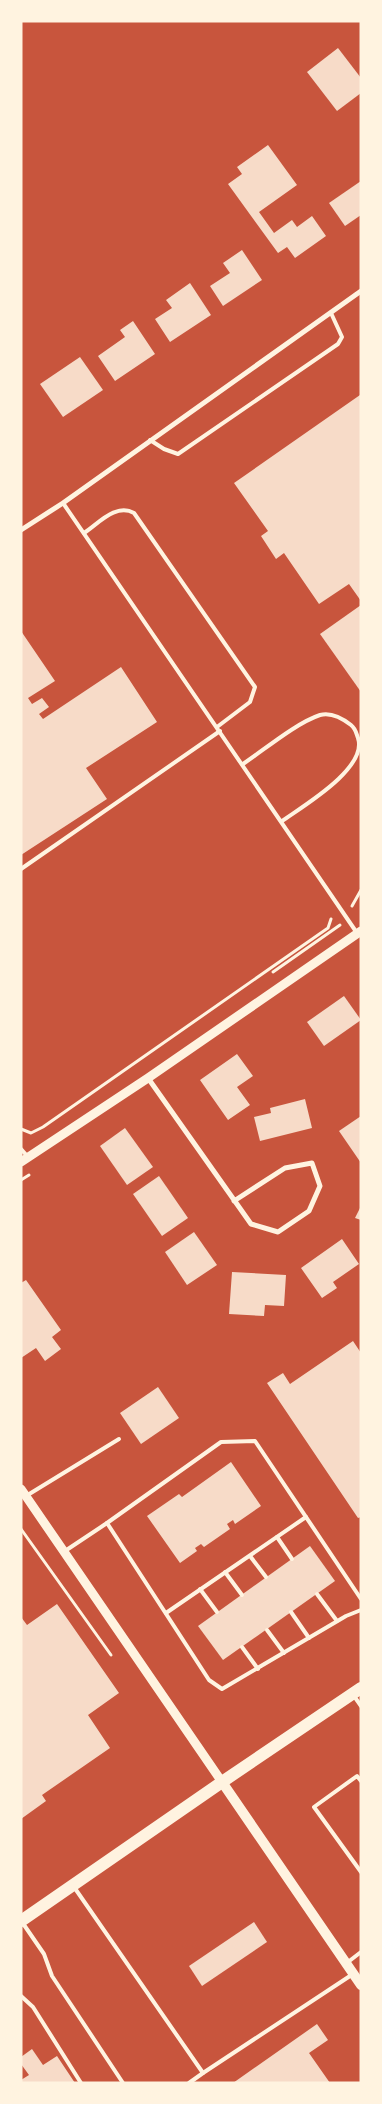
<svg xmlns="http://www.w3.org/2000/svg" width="382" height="2104" font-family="'Asap Condensed',sans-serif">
	<rect width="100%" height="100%" fill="#c8553d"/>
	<!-- building -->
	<g fill="#f7dbc8">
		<path d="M338,48L361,78V93L337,111L307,72Z"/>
		<path d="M268,145L297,185L259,212L274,233L292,220L297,227L312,216L326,236L295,258L287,247L278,253L228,184L242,174L237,167Z"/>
		<path d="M361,181V215L345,226L329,203Z"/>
		<path d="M242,250L262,280L223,306L210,286L230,273L223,263Z"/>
		<path d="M190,283L211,315L170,342L155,319L172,308L166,300Z"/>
		<path d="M133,321L155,354L115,381L98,356L125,337L120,330Z"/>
		<path d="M80,357L103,390L63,417L40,384Z"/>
		<path d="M360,395L361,601L349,584L319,604L284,553L276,559L261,536L268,531L234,483Z"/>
		<path d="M361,605V692L320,634Z"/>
		<path d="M21,631L55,681L28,698L32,704L42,698L49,707L39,714L43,719L121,667L157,722L86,768L107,799L21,855Z"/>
		<path d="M344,996L361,1020L324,1046L307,1022Z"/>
		<path d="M237,1054L253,1076L237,1087L250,1105L228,1120L200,1080Z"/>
		<path d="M305,1099L312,1128L260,1141L254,1117L271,1113L270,1108Z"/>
		<path d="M361,1116V1163L339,1131Z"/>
		<path d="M125,1128L153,1167L127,1185L100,1146Z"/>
		<path d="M159,1176L188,1218L162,1236L133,1194Z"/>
		<path d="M361,1206V1220L355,1218Z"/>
		<path d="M194,1232L217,1265L187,1285L165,1252Z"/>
		<path d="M342,1239L359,1264L333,1282L337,1288L322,1298L301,1268Z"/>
		<path d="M232,1272L286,1275L284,1306L265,1305L264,1316L229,1314Z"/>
		<path d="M26,1280L61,1330L52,1337L61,1349L45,1361L36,1348L21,1358V1283Z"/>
		<path d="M353,1341L361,1353V1517L358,1518L267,1383L283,1373L290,1384Z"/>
		<path d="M158,1387L179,1418L141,1444L120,1413Z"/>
		<path d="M231,1462L261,1506L235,1524L233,1520L227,1524L230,1529L204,1547L201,1544L195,1548L197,1551L180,1563L147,1516L179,1494L182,1497Z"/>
		<path d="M310,1546L335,1581L223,1660L198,1626Z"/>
		<path d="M57,1604L119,1693L88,1715L110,1748L42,1795L46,1801L21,1819V1617L27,1625Z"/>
		<path d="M254,1922L267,1942L202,1986L189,1966Z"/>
		<path d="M317,2024L328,2040L309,2053L330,2083H233Z"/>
		<path d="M32,2049L43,2065L57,2056L75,2083H21V2080L29,2075L21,2064V2057Z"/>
	</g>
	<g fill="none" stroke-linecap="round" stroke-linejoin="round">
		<!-- path -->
		<g stroke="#fff3e0" stroke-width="3">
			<path d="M352,906L361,890"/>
			<path d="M273,972L340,925"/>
			<path d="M21,1129L31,1133L43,1127L328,928L331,919"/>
			<path d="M21,1180L29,1175"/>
			<path d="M21,1529L111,1655"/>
		</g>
		<!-- service -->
		<g stroke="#fff3e0" stroke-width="4">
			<path d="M150,440L164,449L178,454L338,344L342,337L331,313"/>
			<path d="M63,503L357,933"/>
			<path d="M84,533C99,523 116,503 134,513L255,687L250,702L217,727"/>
			<path d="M243,764C264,750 296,723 320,715C331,712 342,718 351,725C356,729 356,733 358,738C368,768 303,806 282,821"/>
			<path d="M21,869L220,731"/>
			<path d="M21,1149L28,1157"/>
			<path d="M26,1496L119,1439"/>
			<path d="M277,1537L292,1559"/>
			<path d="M65,1551L107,1523"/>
			<path d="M250,1556L266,1577"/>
			<path d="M225,1572L242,1595"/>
			<path d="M200,1589L217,1612"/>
			<path d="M317,1594L337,1621"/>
			<path d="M361,1599L255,1441L221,1442L107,1523L209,1680L222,1689L346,1616L361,1610"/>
			<path d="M291,1612L309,1638"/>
			<path d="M166,1613L306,1517"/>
			<path d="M267,1630L284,1653"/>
			<path d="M242,1647L258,1669"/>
			<path d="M354,1696L361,1706"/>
			<path d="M361,1781L357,1776L314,1807L361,1872"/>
			<path d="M74,1887L203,2073L189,2083"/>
			<path d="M22,1922L44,1954L52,1976L123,2083"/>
			<path d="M348,1962L361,1952"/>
			<path d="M21,1996L33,2007L81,2083"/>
			<path d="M203,2073L353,1974"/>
		</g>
		<!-- minor -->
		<g stroke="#fff3e0" stroke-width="5">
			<path d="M21,530L63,503L361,291"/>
			<path d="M148,1078L251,1224L278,1232L309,1211L320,1186L312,1163L285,1168L234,1201"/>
		</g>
		<!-- tertiary -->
		<g stroke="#fff3e0" stroke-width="9">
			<path d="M21,1162L148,1078L361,931"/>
			<path d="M21,1489L222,1782"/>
		</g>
		<!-- secondary -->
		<path stroke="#fff3e0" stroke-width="10" d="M222,1782L361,1985"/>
		<!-- primary -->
		<path stroke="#fff3e0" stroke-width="12" d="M21,1921L222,1782L361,1688"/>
	</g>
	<!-- border -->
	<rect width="382" height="2104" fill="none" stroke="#fff3e0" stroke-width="45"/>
</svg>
